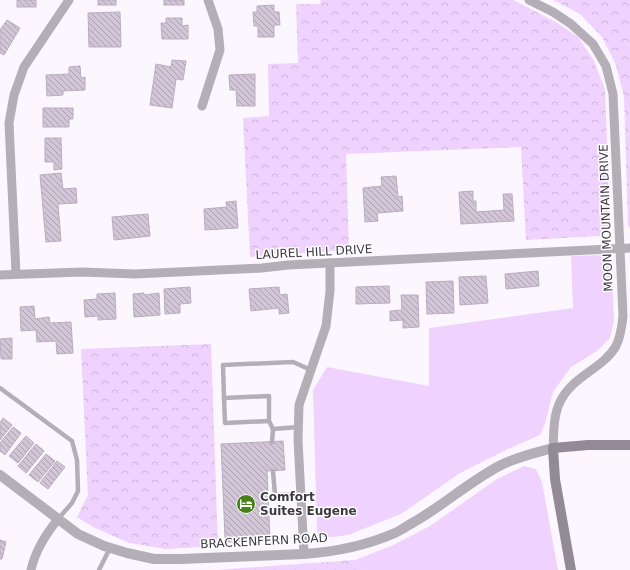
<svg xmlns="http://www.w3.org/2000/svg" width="630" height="570" font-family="'DejaVu Sans',sans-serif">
	<defs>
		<pattern id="forest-crowns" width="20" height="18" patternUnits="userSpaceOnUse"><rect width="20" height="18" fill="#f0d2ff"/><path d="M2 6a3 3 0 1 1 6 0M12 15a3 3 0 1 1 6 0" fill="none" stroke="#cfb5dc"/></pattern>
		<pattern id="building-back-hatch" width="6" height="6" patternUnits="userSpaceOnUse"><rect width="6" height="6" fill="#d2c5d8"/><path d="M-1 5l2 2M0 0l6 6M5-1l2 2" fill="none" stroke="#aca1b1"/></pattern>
	</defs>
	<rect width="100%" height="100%" fill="#fcf7ff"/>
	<!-- green -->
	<g fill="#f0d2ff">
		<path d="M602,255L612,262L614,321L610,338L597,351L571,367L553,392L545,424L540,435L506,450L460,473L401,514L348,535L325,538L317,533L313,390L327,367L429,386V328L573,308L571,256Z"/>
		<path d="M524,466L536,469L542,482L558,570H364L355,560L391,546L430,526L497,479Z"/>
	</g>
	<!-- forest -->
	<g fill="url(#forest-crowns)">
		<path d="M321,0H513L556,22L578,37L594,61L605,89L610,228L600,236L526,240L521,147L346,154L349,250L250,257L243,118L269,116L268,64L298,63L296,4H320Z"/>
		<path d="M553,0H630V228L628,225L624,97L616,65L602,37L580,14Z"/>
		<path d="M211,344L218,546L166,549L129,543L93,527L77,517L88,495L81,349Z"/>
		<path d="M355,560L364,570H216Z"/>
	</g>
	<!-- building -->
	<g fill="url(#building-back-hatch)" stroke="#b9adc0">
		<rect x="17" y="0" width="19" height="7"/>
		<rect x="98" y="0" width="18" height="5"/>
		<rect x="164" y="0" width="20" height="5"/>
		<path d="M274,5V12H279L280,25H274V37H258V26H254L253,12H257V6Z"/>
		<path d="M120,12L121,47H89L88,13Z"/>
		<path d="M166,18H182V26L188,25V39H162L161,23H166Z"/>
		<path d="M7,20L20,28L4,55L0,53V30Z"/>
		<path d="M172,60L186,61L183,80L176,79L172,108L150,105L156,64L171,67Z"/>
		<path d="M80,66L81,78L85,77V90L63,91V95L47,96L46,75L69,74V67Z"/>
		<path d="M255,74V106H237L236,90H230L229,75Z"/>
		<path d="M43,108H73V119H69V127H43Z"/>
		<path d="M45,138H61L62,169L54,170V162H45Z"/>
		<path d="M61,173L63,189L76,188L77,203L58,204L61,241L46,242L40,175Z"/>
		<path d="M396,176L398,197L402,196L403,211L377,213L378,221L365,222L363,188L382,186L381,177Z"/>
		<path d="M473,191V201H476V212L504,210L503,194H512L514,221L461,224L459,192Z"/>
		<path d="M236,201L238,228L205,230L204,209L227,207L226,202Z"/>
		<path d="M148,214L150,236L114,240L112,217Z"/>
		<path d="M538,271L539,286L506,289L505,274Z"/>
		<path d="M486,276L488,303L460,305L459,277Z"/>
		<path d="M453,281L454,313L427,314L426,282Z"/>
		<path d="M389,286L390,303L356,304V287Z"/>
		<path d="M190,287L191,303L180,304V313L165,314L164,289Z"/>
		<path d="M279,287L280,295L287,294L289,313L279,314V308L251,311L249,289Z"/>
		<path d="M115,293L116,319L98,320V316L85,317L84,300L97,299V294Z"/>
		<path d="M144,293V295L159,293L160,315L134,317L133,294Z"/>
		<path d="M401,295H418L419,327L403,328V320L390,321V311L402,310Z"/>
		<path d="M34,306L35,319L49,317L50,323L71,322L73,353L57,354L56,341L37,342L36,330L21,331L20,307Z"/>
		<path d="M12,338V359H1L0,339Z"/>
		<path d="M3,418L12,425L0,440V423Z"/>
		<path d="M13,427L21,433L5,455L0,451V443Z"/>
		<path d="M26,436L34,443L18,463L9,456Z"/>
		<path d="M283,441L285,470L267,471L270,540L227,542L225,537L221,444Z"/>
		<path d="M36,444L44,451L26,473L18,466Z"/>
		<path d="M46,454L55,461L38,482L29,475Z"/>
		<path d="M57,461L65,467L48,489L40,483Z"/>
		<path d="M0,540L6,542L2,559H0Z"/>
	</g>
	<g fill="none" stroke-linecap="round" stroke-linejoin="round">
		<!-- service -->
		<g stroke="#b4aeb7" stroke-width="4.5">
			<path d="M0,388L72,441L77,460L78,491L72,503L58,519"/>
			<path d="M224,398L223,365L293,362L311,370"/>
			<path d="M269,421L225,423L224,398L269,396V421L273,429L299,427"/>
			<path d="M272,442L273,429"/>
			<path d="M273,471L275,495L301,494"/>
			<path d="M99,570L110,548"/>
		</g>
		<!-- minor -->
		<g stroke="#b4aeb7" stroke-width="9">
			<path d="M529,0L553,12L571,24L593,44L606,66L613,94L623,316C622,326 621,336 616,346C603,369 572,376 560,402C553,416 554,433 553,448"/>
			<path d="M202,106L220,50L218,29L208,0"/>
			<path d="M16,274L9,123L14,95L24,67L69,0"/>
			<path d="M0,275L82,272L135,274L262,268L288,265L630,248"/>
			<path d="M304,554L298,440L299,405L326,326L330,291V263"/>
			<path d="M31,570C35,551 46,534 58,519"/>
		</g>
		<!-- tertiary -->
		<path stroke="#b4aeb7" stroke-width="10" d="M0,475L78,534L104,546L127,553L154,559H180L304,554C335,552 367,545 395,533C402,530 408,525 414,522C444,505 470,481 501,465C517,457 535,453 553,448"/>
		<!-- secondary -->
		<path stroke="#928a96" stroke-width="10" d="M571,570L555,479L553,448L588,445H630"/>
	</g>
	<!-- icons -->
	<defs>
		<symbol id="hotel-disc" viewBox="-11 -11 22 22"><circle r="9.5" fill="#488019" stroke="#fff"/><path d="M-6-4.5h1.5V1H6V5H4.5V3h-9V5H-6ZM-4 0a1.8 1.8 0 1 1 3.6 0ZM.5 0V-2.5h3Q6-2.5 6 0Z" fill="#fff"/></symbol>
	</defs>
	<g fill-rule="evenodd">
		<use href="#hotel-disc" x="235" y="493" width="22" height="22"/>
	</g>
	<g text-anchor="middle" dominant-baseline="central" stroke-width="3" stroke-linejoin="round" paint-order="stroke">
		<!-- street labels -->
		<g font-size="12" fill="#3d3840" stroke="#fff">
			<text transform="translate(606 218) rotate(-92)">MOON MOUNTAIN DRIVE</text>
			<text transform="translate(314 252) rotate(-3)">LAUREL HILL DRIVE</text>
			<text transform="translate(264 541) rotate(-3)">BRACKENFERN ROAD</text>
		</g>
		<!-- poi labels -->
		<g font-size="12" font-weight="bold" fill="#3d3840" stroke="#fff" text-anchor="start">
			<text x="260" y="497">Comfort<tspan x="260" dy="14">Suites Eugene</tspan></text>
		</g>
	</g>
</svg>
